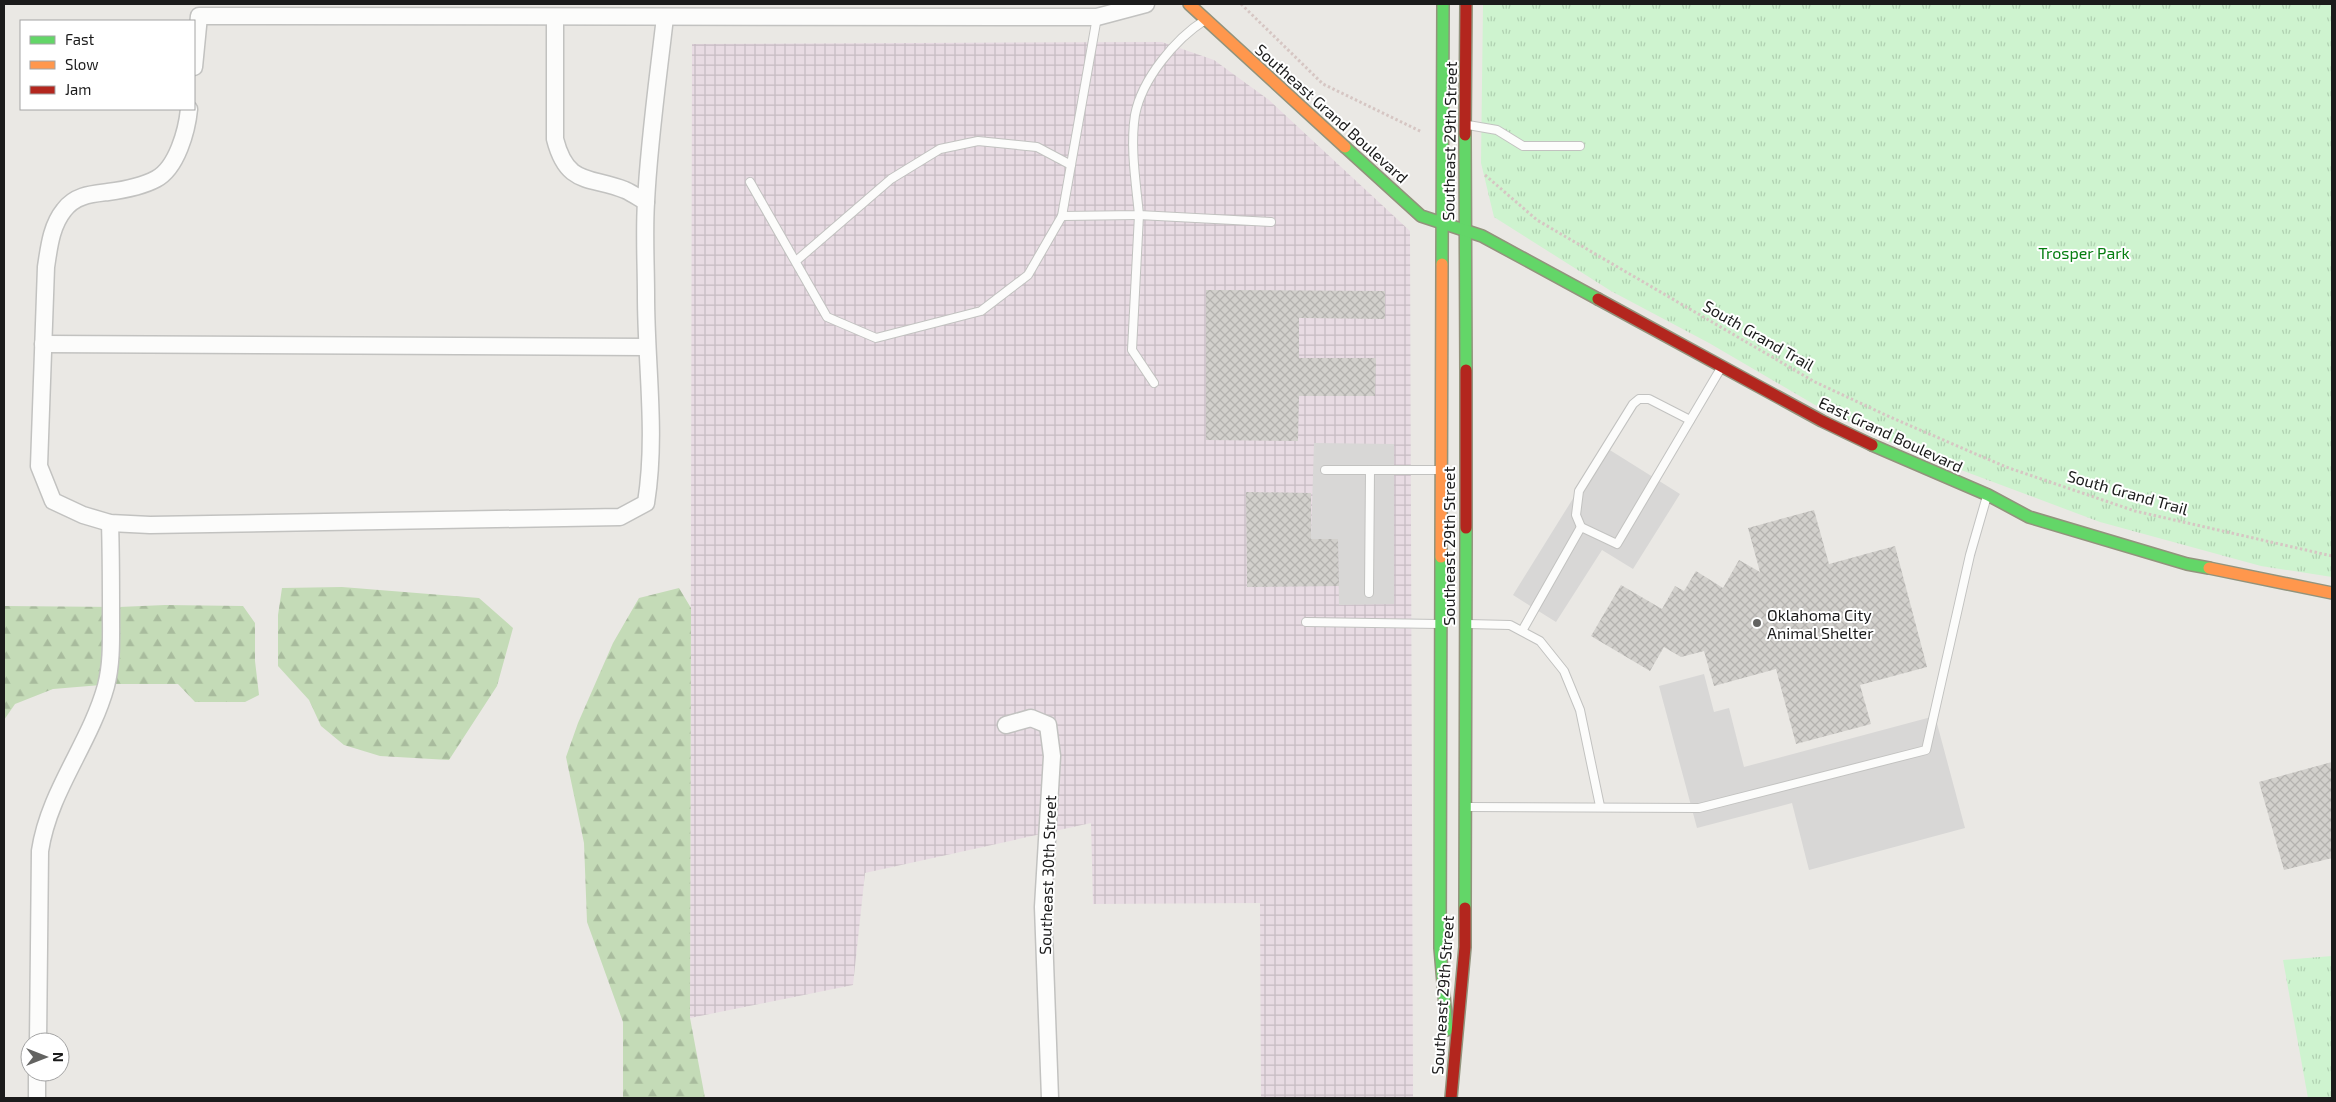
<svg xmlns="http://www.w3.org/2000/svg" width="2336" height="1102" font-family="'Exo 2',sans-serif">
	<defs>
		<pattern id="industrial-grid" width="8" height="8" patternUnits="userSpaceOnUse" patternTransform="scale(1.25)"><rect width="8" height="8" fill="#e8dbe3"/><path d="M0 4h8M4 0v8" fill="none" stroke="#c6bbc2"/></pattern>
		<pattern id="forest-firs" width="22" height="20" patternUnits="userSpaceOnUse" patternTransform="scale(1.25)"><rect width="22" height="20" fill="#c4dbb7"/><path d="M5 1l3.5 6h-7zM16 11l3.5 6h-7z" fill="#a8bb9d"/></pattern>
		<pattern id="park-tufts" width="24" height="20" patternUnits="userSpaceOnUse" patternTransform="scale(1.25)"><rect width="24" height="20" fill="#cef3cf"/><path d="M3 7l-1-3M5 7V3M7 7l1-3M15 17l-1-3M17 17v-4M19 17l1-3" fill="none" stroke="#b0d0b1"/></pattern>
		<pattern id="building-cross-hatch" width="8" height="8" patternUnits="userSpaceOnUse" patternTransform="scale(1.25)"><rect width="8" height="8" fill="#d2d0cc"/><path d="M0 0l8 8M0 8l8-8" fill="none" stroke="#b4b2af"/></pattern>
	</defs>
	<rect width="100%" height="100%" fill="#eae8e4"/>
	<!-- industrial -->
	<path fill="url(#industrial-grid)" d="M1162,42L1214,60L1269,100L1410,231L1413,1098H1261L1260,903L1093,904L1091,823L865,873L853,985L690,1018L692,44Z"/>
	<!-- forest -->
	<g fill="url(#forest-firs)">
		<path d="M342,587L479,598L513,628L497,686L449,760L380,756L344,745L321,726L309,700L278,666V615L282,588Z"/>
		<path d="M679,588L691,608L690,1018L705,1098H623V1022L587,922L584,843L566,757L578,723L613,643L639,598Z"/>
		<path d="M165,605L243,606L255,623V661L259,695L245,702H195L178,684H113L53,689L15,704L4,720V606L119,607Z"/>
	</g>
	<!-- park -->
	<g fill="url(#park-tufts)">
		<path d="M1483,4H2332V577L2261,566L2100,522L1902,448L1815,405L1709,343L1611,291L1494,217L1481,163Z"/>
		<path d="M2332,956V1098H2308L2283,960Z"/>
	</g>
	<!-- parking -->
	<g fill="#d8d7d6">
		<path d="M1314,443L1394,444V604L1339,605L1338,539H1311Z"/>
		<path d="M1605,447L1680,494L1633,569L1602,550L1556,622L1513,595Z"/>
		<path d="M1704,674L1714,712L1729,708L1744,767L1935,716L1965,828L1809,870L1792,803L1697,828L1659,686Z"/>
	</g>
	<!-- building -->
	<g fill="url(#building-cross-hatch)">
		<path d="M1206,290L1385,291V319L1299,318V358H1376L1375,396H1299L1298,441L1206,440Z"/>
		<path d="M1246,492L1311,493V539H1338L1339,586L1247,587Z"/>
		<path d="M1814,510L1829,564L1895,546L1927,667L1860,685L1871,724L1796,744L1776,669L1714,686L1704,651L1681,657L1664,647L1650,671L1591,636L1621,585L1662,609L1675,586L1684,591L1696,571L1723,588L1739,560L1760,572L1748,528Z"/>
		<path d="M2332,762V858L2284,870L2259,782Z"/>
	</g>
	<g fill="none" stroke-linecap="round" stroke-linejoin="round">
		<defs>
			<g id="lane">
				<path d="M1097,17L1062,216L1139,215C1136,183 1130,147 1135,115C1142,79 1175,39 1205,20"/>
				<path d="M1468,125L1497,130L1523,146H1580"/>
				<path d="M750,182L827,317L876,338L981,311L1028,275L1062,216"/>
				<path d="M796,261L891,179L940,149L978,141L1037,147L1071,165"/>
				<path d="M1154,383L1132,350L1139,215L1271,222"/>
				<path d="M1325,470H1440"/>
				<path d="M1581,527L1576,515L1579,491L1633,404L1639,399H1649L1690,420"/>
				<path d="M1369,593L1370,470"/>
				<path d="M1306,622L1439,624"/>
				<path d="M1467,624L1510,625L1540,641L1564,671L1580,710L1600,806"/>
				<path d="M1522,631L1581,527L1617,544L1721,368"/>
				<path d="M1466,807L1699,808L1926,750L1970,555L1987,496"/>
			</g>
			<g id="street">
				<path d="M555,17V139C567,186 589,176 625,190C632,193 639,198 646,202"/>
				<path d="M194,67L199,16L1097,17L1146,4"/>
				<path d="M189,109C187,130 177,168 156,179C143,186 123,190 108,192C92,194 75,195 64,210C51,226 49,248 46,267L39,466L53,501L83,515L110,523L150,525L620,517L646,503C657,434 646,366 646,296C646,265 644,233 646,202C649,140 658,79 665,17"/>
				<path d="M43,344L646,347"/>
				<path d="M1006,725L1031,718L1048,725L1052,756L1043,907L1050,1098"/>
				<path d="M38,1042L40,851C49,791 90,744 106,686C112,663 111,638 111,614C111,584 111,553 110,523"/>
				<path d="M37,1098V1072"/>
			</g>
			<g id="fast">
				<path d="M1465,135L1466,370"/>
				<path d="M1345,147L1421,216L1482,236L1598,299"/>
				<path d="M1442,264L1443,4"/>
				<path d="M1872,445L1988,495L2029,517L2187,564L2209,568"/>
				<path d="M1441,557L1440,948L1447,1030"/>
				<path d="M1465,908L1466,528"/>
			</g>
			<g id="slow">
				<path d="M1189,4L1345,147"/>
				<path d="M1441,557L1442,264"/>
				<path d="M2209,568L2332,593"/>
			</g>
			<g id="jam">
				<path d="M1465,135L1466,4"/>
				<path d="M1598,299L1822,421L1872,445"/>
				<path d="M1466,528V370"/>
				<path d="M1451,1098L1465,947V908"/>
			</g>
		</defs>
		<!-- lane casing -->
		<use href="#lane" stroke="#c2c2c0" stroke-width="10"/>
		<!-- street casing -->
		<use href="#street" stroke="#c2c2c0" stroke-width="19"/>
		<!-- fast casing -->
		<use href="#fast" stroke="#92937c" stroke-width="14"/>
		<!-- slow casing -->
		<use href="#slow" stroke="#92937c" stroke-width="14"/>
		<!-- jam casing -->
		<use href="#jam" stroke="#92937c" stroke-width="14"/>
		<!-- path -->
		<g stroke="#d6c6c3" stroke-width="3" stroke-dasharray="2.5 2.5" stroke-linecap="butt">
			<path d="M1241,4L1323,84L1422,132"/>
			<path d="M1485,175L1537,220L1815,382L1890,417L2006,467L2135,511L2332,556"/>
		</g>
		<!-- lane -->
		<use href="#lane" stroke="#fcfcfb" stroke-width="8"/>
		<!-- street -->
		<use href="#street" stroke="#fcfcfb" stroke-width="16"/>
		<!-- fast -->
		<use href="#fast" stroke="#63d668" stroke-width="11"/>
		<!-- slow -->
		<use href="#slow" stroke="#ff974d" stroke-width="11"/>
		<!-- jam -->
		<use href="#jam" stroke="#b3261e" stroke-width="11"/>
	</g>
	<!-- markers -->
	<circle fill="#636361" stroke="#fff" stroke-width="2" cx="1757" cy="623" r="5"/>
	<g text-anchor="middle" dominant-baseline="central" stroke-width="4" stroke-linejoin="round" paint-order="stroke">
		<!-- street labels -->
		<g font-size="16" fill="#1b1b1b" stroke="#fff">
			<text transform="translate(1332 113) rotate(42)">Southeast Grand Boulevard</text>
			<text transform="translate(1449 141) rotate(-89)">Southeast 29th Street</text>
			<text transform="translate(1759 335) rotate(30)">South Grand Trail</text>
			<text transform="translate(1891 434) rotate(25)">East Grand Boulevard</text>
			<text transform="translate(2128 492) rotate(16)">South Grand Trail</text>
			<text transform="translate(1448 546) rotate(-90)">Southeast 29th Street</text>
			<text transform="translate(1047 875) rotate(-88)">Southeast 30th Street</text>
			<text transform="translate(1442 995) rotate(-86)">Southeast 29th Street</text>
		</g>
		<!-- park labels -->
		<g font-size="16" fill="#057d10" stroke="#fff">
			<text x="2084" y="252">Trosper Park</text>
		</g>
		<!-- poi labels -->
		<g font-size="16" fill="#1b1b1b" stroke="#fff" text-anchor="start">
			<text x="1767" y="614">Oklahoma City<tspan x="1767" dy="18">Animal Shelter</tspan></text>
		</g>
	</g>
	<!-- border -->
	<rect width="2336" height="1102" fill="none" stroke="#1b1b1b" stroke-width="10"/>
	<!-- legend -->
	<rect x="20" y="20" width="175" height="90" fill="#ffffff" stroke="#a4a4a4"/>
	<rect x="30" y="36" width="25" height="8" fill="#63d668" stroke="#a4a4a4"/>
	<text x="65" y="45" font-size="15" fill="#1b1b1b">Fast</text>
	<rect x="30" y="61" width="25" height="8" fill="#ff974d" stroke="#a4a4a4"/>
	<text x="65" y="70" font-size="15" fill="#1b1b1b">Slow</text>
	<rect x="30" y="86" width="25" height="8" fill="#b3261e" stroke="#a4a4a4"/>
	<text x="65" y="95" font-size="15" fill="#1b1b1b">Jam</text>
	<!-- north arrow -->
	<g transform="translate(45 1057) rotate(90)"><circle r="24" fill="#ffffff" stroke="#a4a4a4"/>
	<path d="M0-4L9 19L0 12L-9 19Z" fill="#636361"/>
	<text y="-8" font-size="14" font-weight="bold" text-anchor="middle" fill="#1b1b1b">N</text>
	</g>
</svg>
